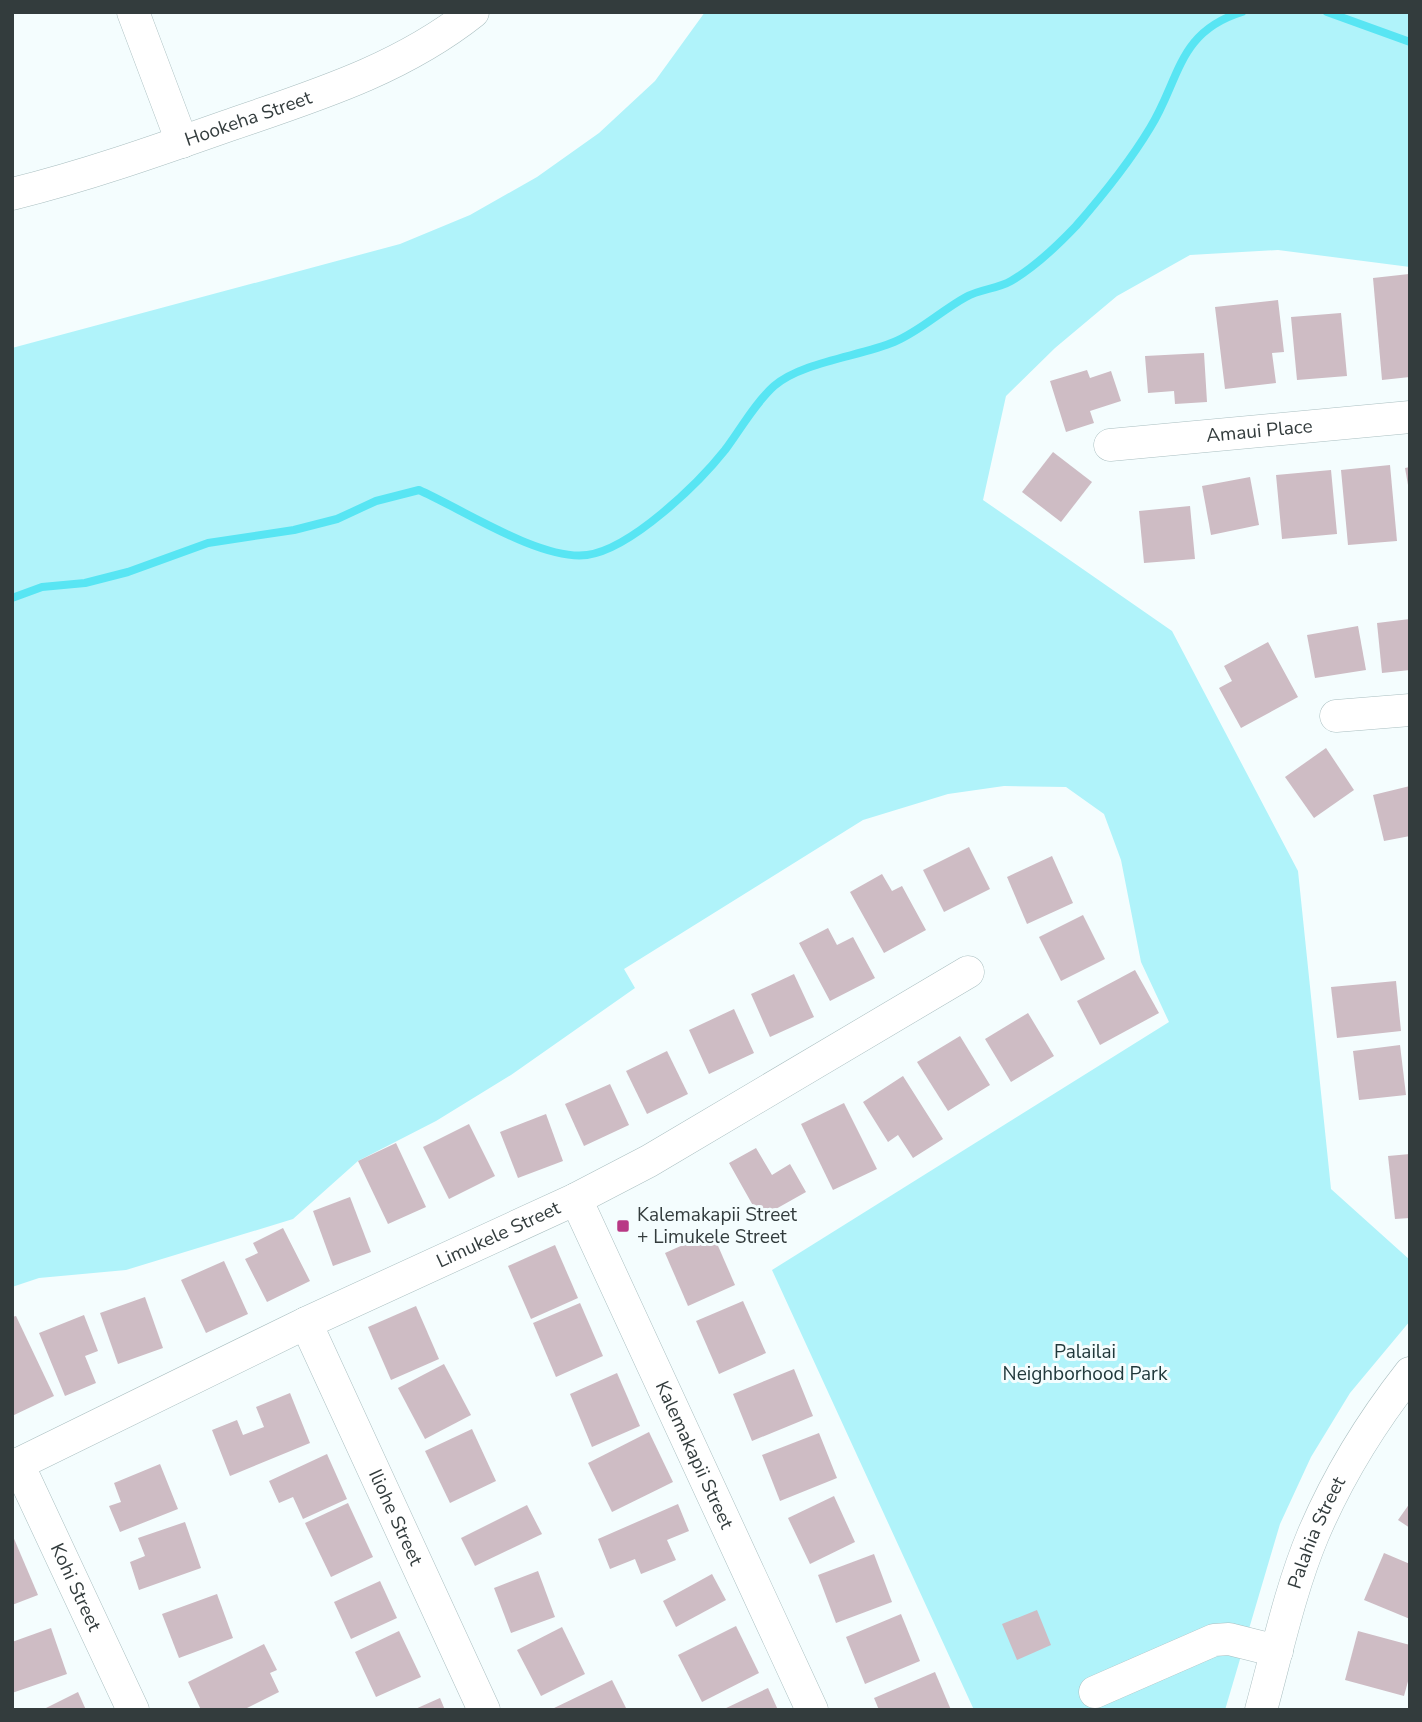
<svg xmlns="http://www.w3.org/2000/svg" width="1422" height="1722" font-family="'Nunito Sans',sans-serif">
	<rect width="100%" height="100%" fill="#f4fdfe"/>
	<!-- green -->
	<path fill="#b0f3fa" d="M705,12H1410V267L1278,250L1190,255L1117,296L1055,348L1006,396L983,500L1172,631L1298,871L1331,1189L1410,1260V1321L1350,1393L1311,1457L1280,1524L1225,1710H974L772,1270L1169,1022L1141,962L1121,860L1104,814L1066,787L1004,786L948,794L863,820L624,969L635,988L511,1075L436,1121L358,1161L293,1219L126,1270L39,1278L12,1287V348L400,244L470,215L537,177L599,133L655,81Z"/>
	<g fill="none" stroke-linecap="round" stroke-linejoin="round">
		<!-- stream -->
		<g stroke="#58e5f3" stroke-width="8">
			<path d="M1327,12L1410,42"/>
			<path d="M12,598L42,587L85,583L128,572L208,543L294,530L337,519L376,501L419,490C462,509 541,561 587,555C631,549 698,484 725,450C740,430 755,403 774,386C801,362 861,356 894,342C919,332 942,310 966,297C980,289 997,289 1011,281C1035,267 1057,246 1076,226C1103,195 1129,163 1150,128C1180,80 1177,32 1242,12"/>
		</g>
	</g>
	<!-- building -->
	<g fill="#cebcc4">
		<path d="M1409,274L1410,377L1382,380L1373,278Z"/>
		<path d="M1278,300L1284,352L1272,353L1276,383L1225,389L1215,307Z"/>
		<path d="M1341,313L1347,376L1297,380L1291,317Z"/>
		<path d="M1204,353L1207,402L1175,404L1174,391L1148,393L1145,356Z"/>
		<path d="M1087,370L1090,378L1111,371L1121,401L1090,411L1094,423L1066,432L1050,381Z"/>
		<path d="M1053,452L1092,482L1061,522L1022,492Z"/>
		<path d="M1390,465L1397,541L1348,545L1341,470Z"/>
		<path d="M1410,467V485H1408L1405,468Z"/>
		<path d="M1331,470L1337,534L1282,539L1276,475Z"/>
		<path d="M1250,477L1259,525L1211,535L1202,486Z"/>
		<path d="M1190,506L1195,559L1144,563L1139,511Z"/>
		<path d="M1410,619V670L1382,673L1377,623Z"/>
		<path d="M1358,626L1366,670L1315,678L1307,635Z"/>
		<path d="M1268,642L1298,697L1241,728L1219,688L1232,681L1224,666Z"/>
		<path d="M1326,748L1354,790L1314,818L1285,777Z"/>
		<path d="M1410,786V836L1384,841L1373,795Z"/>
		<path d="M969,847L990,889L944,912L923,870Z"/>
		<path d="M1052,856L1073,903L1027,924L1007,877Z"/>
		<path d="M882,874L892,891L902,886L926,930L884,953L850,892Z"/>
		<path d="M1083,915L1105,959L1061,981L1039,937Z"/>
		<path d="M828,928L837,945L853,937L875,978L830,1001L799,943Z"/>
		<path d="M1135,970L1159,1013L1100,1045L1077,1001Z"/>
		<path d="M794,974L814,1017L770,1037L751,994Z"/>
		<path d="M1396,981L1401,1031L1337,1038L1331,987Z"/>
		<path d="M734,1009L754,1053L709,1074L689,1030Z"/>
		<path d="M1028,1013L1054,1056L1011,1082L985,1039Z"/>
		<path d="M960,1036L990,1085L948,1111L917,1062Z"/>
		<path d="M1400,1045L1406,1095L1359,1100L1353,1051Z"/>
		<path d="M667,1051L688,1094L647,1114L626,1071Z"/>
		<path d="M903,1076L943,1139L913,1158L898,1135L888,1142L863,1102Z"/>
		<path d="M610,1084L629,1125L584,1146L565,1104Z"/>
		<path d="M844,1103L877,1169L833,1190L801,1124Z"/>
		<path d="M546,1114L563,1161L518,1178L500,1132Z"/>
		<path d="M469,1124L495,1176L449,1199L423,1147Z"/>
		<path d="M396,1143L426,1207L388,1224L358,1161Z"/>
		<path d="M756,1148L772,1175L790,1164L806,1192L760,1218L729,1163Z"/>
		<path d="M1410,1154V1218L1395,1219L1388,1156Z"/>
		<path d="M350,1197L371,1252L333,1266L313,1211Z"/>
		<path d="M283,1228L310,1281L267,1302L245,1259L258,1253L253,1243Z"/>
		<path d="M712,1232L735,1285L688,1306L665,1253Z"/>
		<path d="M555,1245L578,1298L531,1319L508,1266Z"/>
		<path d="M224,1261L248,1314L206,1333L181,1280Z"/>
		<path d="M145,1297L163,1348L118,1364L100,1313Z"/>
		<path d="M743,1301L766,1353L719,1374L696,1321Z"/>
		<path d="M580,1303L603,1356L556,1377L533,1323Z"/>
		<path d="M416,1306L439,1359L391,1380L368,1327Z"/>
		<path d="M84,1315L98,1351L85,1356L96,1383L65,1396L39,1333Z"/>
		<path d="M16,1316L54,1396L12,1416V1317Z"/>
		<path d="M444,1364L471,1415L425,1439L398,1388Z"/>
		<path d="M794,1369L813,1416L752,1441L733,1394Z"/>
		<path d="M617,1373L640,1426L592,1447L570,1394Z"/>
		<path d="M290,1393L310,1443L230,1476L212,1430L237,1420L243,1435L264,1427L256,1407Z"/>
		<path d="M472,1429L496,1481L450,1503L425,1451Z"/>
		<path d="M649,1432L673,1482L612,1512L588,1463Z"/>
		<path d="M819,1433L837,1478L780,1501L762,1455Z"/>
		<path d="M327,1454L347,1499L303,1519L293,1497L279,1503L269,1481Z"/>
		<path d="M160,1464L178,1509L120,1532L109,1506L121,1502L114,1483Z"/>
		<path d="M834,1496L855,1542L810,1564L788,1518Z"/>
		<path d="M348,1503L373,1557L331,1577L305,1523Z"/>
		<path d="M1410,1503V1528L1398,1520Z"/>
		<path d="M678,1504L689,1531L667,1540L676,1560L641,1574L635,1559L610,1569L598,1539Z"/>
		<path d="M527,1505L542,1534L475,1566L461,1538Z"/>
		<path d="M185,1522L201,1568L139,1590L130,1562L145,1556L138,1538Z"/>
		<path d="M12,1534L38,1595L12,1605Z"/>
		<path d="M1384,1553L1410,1564V1619L1364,1600Z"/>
		<path d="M874,1554L892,1602L836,1623L818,1575Z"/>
		<path d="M538,1571L555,1617L511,1633L494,1588Z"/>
		<path d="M712,1574L726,1600L676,1627L663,1601Z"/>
		<path d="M380,1581L397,1618L351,1639L334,1602Z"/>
		<path d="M217,1594L233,1638L179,1658L162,1614Z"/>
		<path d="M1037,1610L1051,1645L1017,1660L1002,1624Z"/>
		<path d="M901,1614L920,1661L865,1684L846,1637Z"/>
		<path d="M736,1626L759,1673L702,1702L678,1655Z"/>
		<path d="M562,1627L585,1674L541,1696L517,1650Z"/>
		<path d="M51,1628L67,1674L12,1693V1642Z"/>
		<path d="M399,1631L421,1677L376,1697L355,1652Z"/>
		<path d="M1358,1631L1410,1645V1674L1404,1696L1345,1680Z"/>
		<path d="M264,1644L277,1670L270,1673L279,1692L243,1710H201L188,1682Z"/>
		<path d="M935,1672L951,1710H879L874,1698Z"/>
		<path d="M612,1680L627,1710H550Z"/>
		<path d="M768,1688L778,1710H722Z"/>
		<path d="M78,1692L86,1710H42Z"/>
		<path d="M440,1698L445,1710H413Z"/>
	</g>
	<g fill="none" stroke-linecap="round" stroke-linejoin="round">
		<defs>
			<g id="minor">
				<path d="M133,12L182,142"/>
				<path id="s1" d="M12,194C85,176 156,151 227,126C314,96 400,70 473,12"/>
				<path id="s2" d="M1110,445L1410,417"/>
				<path d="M1336,716L1410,710"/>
				<path id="s3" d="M576,1199L812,1710"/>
				<path id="s4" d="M306,1323L484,1710"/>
				<path id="s5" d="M18,1464L133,1710"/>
				<path id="s6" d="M12,1467L306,1323L576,1199L649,1161L968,972"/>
				<path d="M1095,1692L1214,1640L1229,1639L1277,1651"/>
				<path id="s7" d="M1261,1710C1277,1652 1290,1590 1313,1535C1338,1476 1370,1424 1410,1373"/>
			</g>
		</defs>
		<!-- minor casing -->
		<use href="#minor" stroke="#aabfc1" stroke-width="33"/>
		<!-- minor -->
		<use href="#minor" stroke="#fff" stroke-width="32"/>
	</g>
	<!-- markers -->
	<rect fill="#b83985" stroke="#f4fdfe" stroke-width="2.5" x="616" y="1219" width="14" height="14" rx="3.5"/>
	<g text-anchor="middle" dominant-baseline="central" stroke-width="6" stroke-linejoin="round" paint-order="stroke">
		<!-- street labels -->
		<g font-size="19" fill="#333c3d" stroke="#f4fdfe">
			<text stroke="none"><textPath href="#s1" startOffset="248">Hookeha Street</textPath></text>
			<text stroke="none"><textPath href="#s2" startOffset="150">Amaui Place</textPath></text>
			<text stroke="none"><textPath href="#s6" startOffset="539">Limukele Street</textPath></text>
			<text stroke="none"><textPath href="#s3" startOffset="282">Kalemakapii Street</textPath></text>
			<text stroke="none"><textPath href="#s4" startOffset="214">Iliohe Street</textPath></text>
			<text stroke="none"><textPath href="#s7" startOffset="186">Palahia Street</textPath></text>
			<text stroke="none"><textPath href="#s5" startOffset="136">Kohi Street</textPath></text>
		</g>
		<!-- poi labels -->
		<g font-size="19" fill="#333c3d" stroke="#f4fdfe" text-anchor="start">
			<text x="637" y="1215">Kalemakapii Street<tspan x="637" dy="22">+ Limukele Street</tspan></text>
		</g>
		<!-- park labels -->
		<g font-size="19" fill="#21393c" stroke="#f4fdfe">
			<text x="1085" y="1352">Palailai<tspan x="1085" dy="22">Neighborhood Park</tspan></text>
		</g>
	</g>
	<!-- border -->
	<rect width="1422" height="1722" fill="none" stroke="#333c3d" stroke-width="28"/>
</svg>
